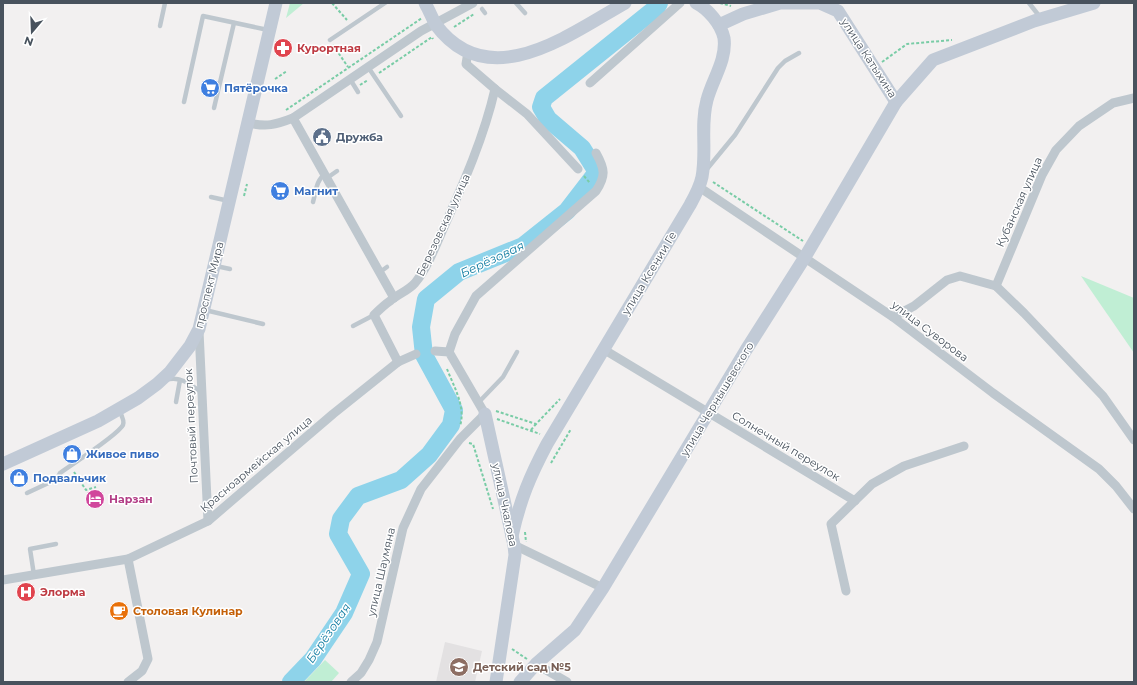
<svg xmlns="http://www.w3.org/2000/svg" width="1137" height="685" font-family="Montserrat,sans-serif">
	<rect width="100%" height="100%" fill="#f2f0f0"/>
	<!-- education -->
	<path fill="#e3e1e2" d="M445,642L482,651L475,682H436Z"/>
	<!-- green -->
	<g fill="#c0eed4">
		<path d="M290,3H304L286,18Z"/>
		<path d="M1081,276L1134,298V353Z"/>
		<path d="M325,660L339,673L331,682H304Z"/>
	</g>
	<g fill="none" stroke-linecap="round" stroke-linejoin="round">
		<!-- river -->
		<path stroke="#8ed3ea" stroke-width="18" d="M291,682L313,659L344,613L361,574L338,534L341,519L358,496L401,480L429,455L451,425L454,410L424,355L421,327L426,299L459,272L523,246L567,211L597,172L582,148L548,119L541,107L544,98L656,8L659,3"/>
		<!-- path -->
		<g stroke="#79cca6" stroke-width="2" stroke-dasharray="3 2" stroke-linecap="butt">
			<path d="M332,3L347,20"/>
			<path d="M720,3L731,6"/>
			<path d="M454,27L474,14"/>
			<path d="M333,45L348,67"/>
			<path d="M282,55L283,54"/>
			<path d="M882,62L907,44L952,40"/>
			<path d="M379,73L432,37L433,39"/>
			<path d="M275,79L287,71"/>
			<path d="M360,85L368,80"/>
			<path d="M286,110L422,18"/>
			<path d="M584,176L590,183"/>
			<path d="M713,182L803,241"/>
			<path d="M244,196L247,184"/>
			<path d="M447,369C454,387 466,407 460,426"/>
			<path d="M496,411L536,424L560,399"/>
			<path d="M497,419L540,434"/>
			<path d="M531,430L536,424"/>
			<path d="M469,443L473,444L493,509"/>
			<path d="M551,463L571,429"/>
			<path d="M74,472L86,490L96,487"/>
			<path d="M525,532L526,542"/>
			<path d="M512,649L527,659"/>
		</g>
		<!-- lane -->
		<g stroke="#bec7ce" stroke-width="4.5">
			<path d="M516,3L525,13"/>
			<path d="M1029,3L1040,17"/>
			<path d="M482,9L485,13"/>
			<path d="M160,26L165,3"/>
			<path d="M330,40L385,3"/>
			<path d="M368,67L401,116"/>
			<path d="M350,79L358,92"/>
			<path d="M184,102L203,16L268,30"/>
			<path d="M214,108L234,23"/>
			<path d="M707,169L735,135L778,68L785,61L799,53"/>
			<path d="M327,178L337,171"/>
			<path d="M211,197L229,201"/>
			<path d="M313,202C316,192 316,180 325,174"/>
			<path d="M216,266L230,269"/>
			<path d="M380,272L387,267"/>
			<path d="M205,310L263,324"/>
			<path d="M353,326L374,315"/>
			<path d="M166,380C179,375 191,385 201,392"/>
			<path d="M176,402L180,380"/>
			<path d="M478,403L503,377L517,352"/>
			<path d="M27,493L57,479L60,473C71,465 118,435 123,425C125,421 121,414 119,410"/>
			<path d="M34,575L30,549L56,544"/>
		</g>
		<!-- street -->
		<g stroke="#bec7ce" stroke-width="9">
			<path d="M468,52L466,64L495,89L527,114L578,169"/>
			<path d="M590,83L680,3"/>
			<path d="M293,118L394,298"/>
			<path d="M248,123C267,127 275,125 293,118L421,31L473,3"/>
			<path d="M699,187L893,317L993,393L1099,469L1116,486L1134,509"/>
			<path d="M996,286L1042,175L1056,150L1079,126L1113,103L1134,98"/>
			<path d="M893,317L914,306L947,280L960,276L996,286L1024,313L1103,396L1134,440"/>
			<path d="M199,331L208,521"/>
			<path d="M603,349L855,501"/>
			<path d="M449,352L455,334L476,296L596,191C606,176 605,169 596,153"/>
			<path d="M398,362L374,315C379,310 384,305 390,301C398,294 408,291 415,283C428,267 436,245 444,227C464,182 484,137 495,89"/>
			<path d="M514,545L603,588"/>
			<path d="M128,559L148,659L142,671L128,682"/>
			<path d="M3,580L128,559L208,521L333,414L398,362L416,354"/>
			<path d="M846,591L831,524L872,484L904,466L964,446"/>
			<path d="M536,664L567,682"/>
			<path d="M351,682L361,673L369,660L377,642L403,528L421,489L460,439L485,414L449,352L435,351"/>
		</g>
		<!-- secondary -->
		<g stroke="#c1cad6" stroke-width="13">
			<path d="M425,3C429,10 432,18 436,25C489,96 570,34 625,3"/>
			<path d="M719,25L743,14L780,3H820L838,11L896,102"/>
			<path d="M485,414L514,545L515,555L496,682"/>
			<path d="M3,464L98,421L138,398L157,384L170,372L190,346L199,329L214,266L276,3"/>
			<path d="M512,536C520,500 530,476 547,444L690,205C695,196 700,187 702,177C707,151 700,125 707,100C712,80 727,60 724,38C721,24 708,9 696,3"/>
			<path d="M520,682L536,664L575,630L603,588L746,350L805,257L896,102L933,60L1034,21L1094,3"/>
		</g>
	</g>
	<!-- icons -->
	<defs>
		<symbol id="pharmacy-disc" viewBox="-11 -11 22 22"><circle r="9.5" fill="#e0444e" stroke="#fff"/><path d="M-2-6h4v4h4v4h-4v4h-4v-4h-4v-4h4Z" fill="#fff"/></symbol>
		<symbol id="supermarket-disc" viewBox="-11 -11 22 22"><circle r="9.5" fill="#3f7fe0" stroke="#fff"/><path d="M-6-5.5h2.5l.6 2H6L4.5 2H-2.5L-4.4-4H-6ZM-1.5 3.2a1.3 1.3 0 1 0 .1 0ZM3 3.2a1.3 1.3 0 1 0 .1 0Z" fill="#fff"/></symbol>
		<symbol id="civic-disc" viewBox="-11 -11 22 22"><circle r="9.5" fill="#5c6f8a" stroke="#fff"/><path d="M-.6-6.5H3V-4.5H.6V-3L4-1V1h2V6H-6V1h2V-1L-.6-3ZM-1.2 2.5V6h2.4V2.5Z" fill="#fff"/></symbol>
		<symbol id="shop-disc" viewBox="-11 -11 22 22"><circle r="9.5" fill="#3f7fe0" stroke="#fff"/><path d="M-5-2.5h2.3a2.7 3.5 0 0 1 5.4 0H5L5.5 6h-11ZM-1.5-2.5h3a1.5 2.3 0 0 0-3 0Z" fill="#fff"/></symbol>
		<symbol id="hotel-disc" viewBox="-11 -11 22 22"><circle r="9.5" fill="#d1479c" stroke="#fff"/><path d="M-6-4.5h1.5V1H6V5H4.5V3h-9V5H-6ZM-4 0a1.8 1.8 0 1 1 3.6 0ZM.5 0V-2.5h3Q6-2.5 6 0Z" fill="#fff"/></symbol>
		<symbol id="hospital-disc" viewBox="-11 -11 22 22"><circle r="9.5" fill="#e0444e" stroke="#fff"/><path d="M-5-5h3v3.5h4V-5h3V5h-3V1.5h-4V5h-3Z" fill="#fff"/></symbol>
		<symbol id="cafe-disc" viewBox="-11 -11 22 22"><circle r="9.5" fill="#e8710a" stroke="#fff"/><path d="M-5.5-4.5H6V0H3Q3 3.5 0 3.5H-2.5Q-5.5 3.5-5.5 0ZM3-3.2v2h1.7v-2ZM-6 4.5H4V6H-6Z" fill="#fff"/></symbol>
		<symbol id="school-disc" viewBox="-11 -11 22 22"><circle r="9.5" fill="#8d6e63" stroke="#fff"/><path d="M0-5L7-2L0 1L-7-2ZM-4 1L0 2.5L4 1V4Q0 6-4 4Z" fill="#fff"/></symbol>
	</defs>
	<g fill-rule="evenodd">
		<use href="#pharmacy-disc" x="272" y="37" width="22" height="22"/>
		<use href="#supermarket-disc" x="199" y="77" width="22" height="22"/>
		<use href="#civic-disc" x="311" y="126" width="22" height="22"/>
		<use href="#supermarket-disc" x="269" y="180" width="22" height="22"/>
		<use href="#shop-disc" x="61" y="443" width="22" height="22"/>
		<use href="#shop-disc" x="8" y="467" width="22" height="22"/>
		<use href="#hotel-disc" x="84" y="488" width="22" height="22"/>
		<use href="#hospital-disc" x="15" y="581" width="22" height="22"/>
		<use href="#cafe-disc" x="108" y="600" width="22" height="22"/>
		<use href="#school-disc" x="448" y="656" width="22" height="22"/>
	</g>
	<g text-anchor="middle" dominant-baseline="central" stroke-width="3" stroke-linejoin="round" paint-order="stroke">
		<!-- health labels -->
		<g font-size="11" font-weight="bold" fill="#be3a42" stroke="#fff" text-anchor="start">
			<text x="297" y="48">Курортная</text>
			<text x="40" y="592">Элорма</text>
		</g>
		<!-- street labels -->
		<g font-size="11" fill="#48525d" stroke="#fff">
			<text transform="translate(869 58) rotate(57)">улица Катыхина</text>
			<text transform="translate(1019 202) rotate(-66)">Кубанская улица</text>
			<text transform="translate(443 225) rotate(-65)">Березовская улица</text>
			<text transform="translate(649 273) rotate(-59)">улица Ксении Ге</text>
			<text transform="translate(209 285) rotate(-76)">проспект Мира</text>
			<text transform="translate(930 331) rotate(37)">улица Суворова</text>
			<text transform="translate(717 399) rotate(-59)">улица Чернышевского</text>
			<text transform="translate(191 426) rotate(-93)">Почтовый переулок</text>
			<text transform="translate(786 446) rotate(31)">Солнечный переулок</text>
			<text transform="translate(256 464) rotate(-40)">Красноармейская улица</text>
			<text transform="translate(505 505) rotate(78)">улица Чкалова</text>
			<text transform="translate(381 572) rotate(-77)">улица Шаумяна</text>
		</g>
		<!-- shop labels -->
		<g font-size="11" font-weight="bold" fill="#366cbe" stroke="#fff" text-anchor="start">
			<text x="224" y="88">Пятёрочка</text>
			<text x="294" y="191">Магнит</text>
			<text x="86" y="454">Живое пиво</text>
			<text x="33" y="478">Подвальчик</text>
		</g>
		<!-- service labels -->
		<g font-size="11" font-weight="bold" fill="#4e5e75" stroke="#fff" text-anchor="start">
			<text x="336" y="137">Дружба</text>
		</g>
		<!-- hotel labels -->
		<g font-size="11" font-weight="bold" fill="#b23c85" stroke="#fff" text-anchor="start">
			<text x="109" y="499">Нарзан</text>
		</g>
		<!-- food labels -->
		<g font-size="11" font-weight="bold" fill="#c56008" stroke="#fff" text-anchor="start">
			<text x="133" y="611">Столовая Кулинар</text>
		</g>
		<!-- education labels -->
		<g font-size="11" font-weight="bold" fill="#785e54" stroke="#fff" text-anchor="start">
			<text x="473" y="667">Детский сад №5</text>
		</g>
		<!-- water labels -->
		<g font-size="12" font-style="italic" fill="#107ca1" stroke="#fff">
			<text transform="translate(492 259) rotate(-25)">Берёзовая</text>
			<text transform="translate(328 633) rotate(-56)">Берёзовая</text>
		</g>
	</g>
	<!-- border -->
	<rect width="1137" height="685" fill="none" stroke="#48525d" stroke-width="8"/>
	<!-- north arrow -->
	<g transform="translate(32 32) rotate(199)" stroke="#ffffff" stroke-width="3" paint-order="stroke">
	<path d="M0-3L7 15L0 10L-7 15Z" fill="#48525d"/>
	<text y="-6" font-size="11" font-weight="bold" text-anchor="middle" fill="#48525d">N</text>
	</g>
</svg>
